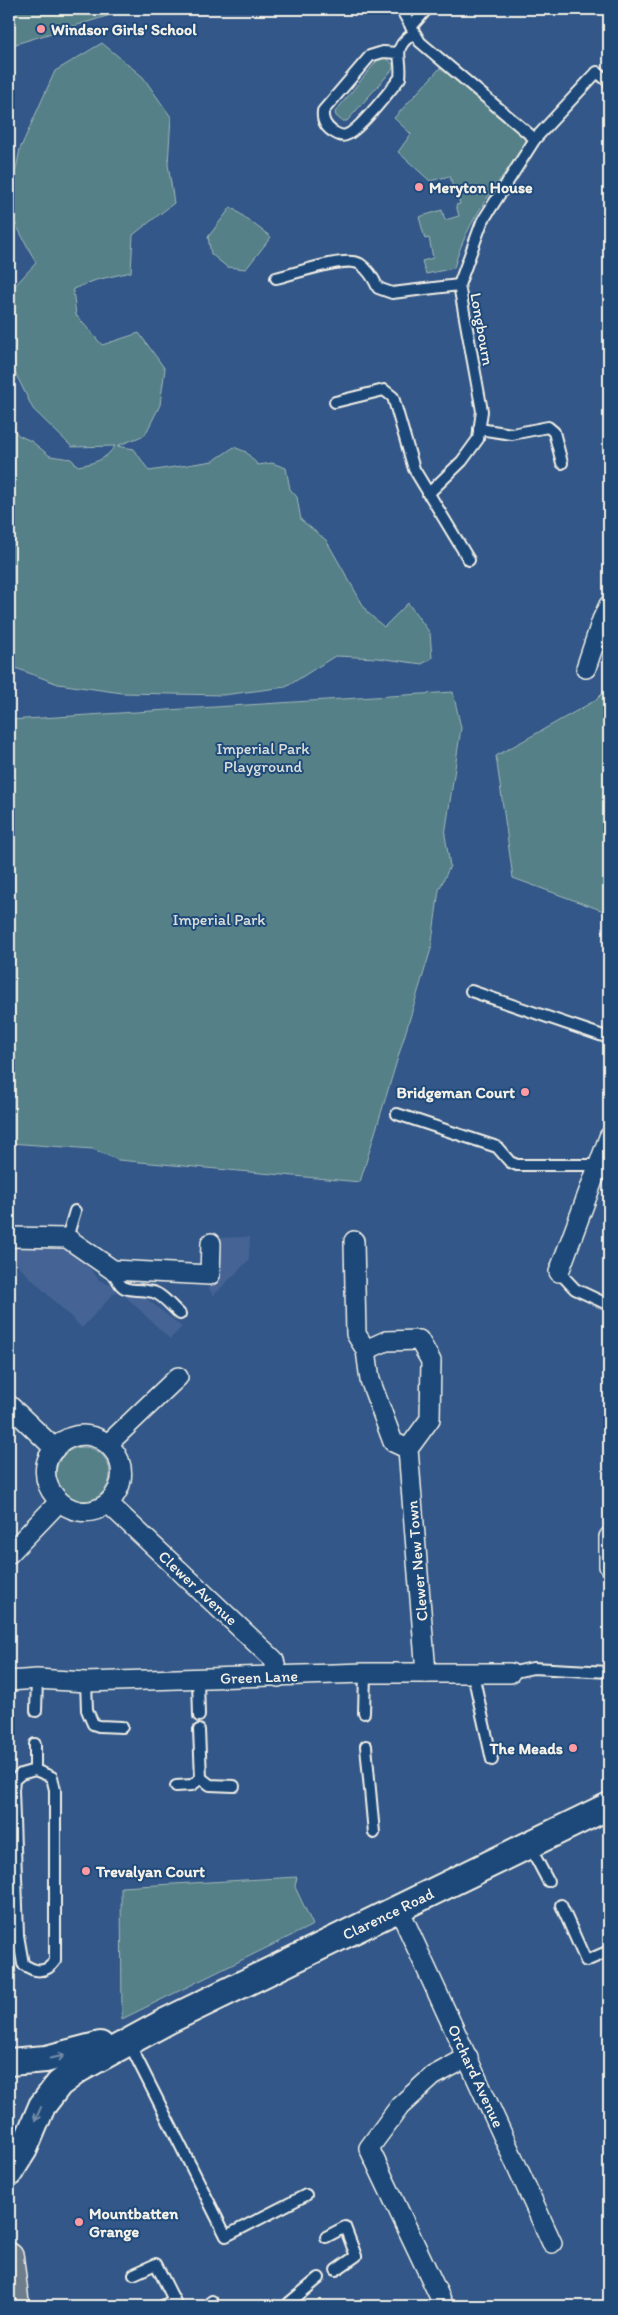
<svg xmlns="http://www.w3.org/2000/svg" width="618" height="2315" font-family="Itim,sans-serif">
	<rect width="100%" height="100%" fill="#325788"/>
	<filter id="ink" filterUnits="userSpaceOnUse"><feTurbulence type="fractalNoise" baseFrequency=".02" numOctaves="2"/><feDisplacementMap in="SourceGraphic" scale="10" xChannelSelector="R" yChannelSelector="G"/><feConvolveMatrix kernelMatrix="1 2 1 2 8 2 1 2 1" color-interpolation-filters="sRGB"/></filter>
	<g filter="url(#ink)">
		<!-- built -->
		<g fill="#446494">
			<path d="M250,1237L249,1260L213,1296L200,1272L202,1238Z"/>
			<path d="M50,1245L77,1253L99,1280L118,1289L82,1328L9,1257V1246Z"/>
			<path d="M125,1296L146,1298L182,1327L170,1339Z"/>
		</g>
		<!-- green -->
		<g fill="#548088" stroke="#a4b8b8">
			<path d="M9,9H130L9,46Z"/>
			<path d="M102,43L143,77L171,117L168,164L174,203L133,235L131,272L96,280L73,289L76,315L102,345L139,333L165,369L160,405L145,435L117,446L134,449L149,471L213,461L234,447L246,452L258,465L272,463L286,468L290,489L297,497L301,520L326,540L367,612L384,627L408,603L430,633L432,658L422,664L378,658L335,656L286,687L223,695L122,693L58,684L13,667L9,656V422L18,435L31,441L50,456L71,459L78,466C95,463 105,460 115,446L72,447L33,409L10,362L9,292L36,263L9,211V203L20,149L55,71Z"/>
			<path d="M384,56L393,64V69L347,121H342L336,116L335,112L380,57Z"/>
			<path d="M441,67L529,141C500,180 466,220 454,268L426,274L422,261L433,258L429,238L425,239L419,217L442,210L445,220L459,216L456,205L460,204L456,188H453L450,176L430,181L398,152L411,134L394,118Z"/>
			<path d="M231,207L271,237L246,269L227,267L211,254L208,237Z"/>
			<path d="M609,687V913L513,878L496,756L596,700Z"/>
			<path d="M453,692L461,728L445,835L450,866L439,890L431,949L360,1182L118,1160L93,1149L9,1143V720Z"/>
			<circle cx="83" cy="1474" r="27"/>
			<path d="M297,1877L295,1887L313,1925L122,2019L121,1887Z"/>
		</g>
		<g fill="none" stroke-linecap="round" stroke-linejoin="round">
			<defs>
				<g id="service">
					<path d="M401,9L420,42L535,139L482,222L459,285L482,411L478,439L462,461L428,494"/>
					<path d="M411,27L427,9"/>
					<path d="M398,53L383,52L370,56L323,111C322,119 325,126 332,131C337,134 341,137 346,135C358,132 391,89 400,78C403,55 390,50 414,33"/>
					<path d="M535,139L597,72L609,82"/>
					<path d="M276,278C294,274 345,255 360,264C369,270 374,279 378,288L392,293L459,285"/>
					<path d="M335,402L384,390L393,397L414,469L469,560"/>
					<path d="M479,429L512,434L548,427L554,432L562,463"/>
					<path d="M471,991L609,1038"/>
					<path d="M397,1114L497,1147L510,1162L517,1165H599"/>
					<path d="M67,1238L75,1211"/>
					<path d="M113,1270C123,1298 130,1286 153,1292C162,1294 173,1308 180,1314"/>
					<path d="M559,1272L575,1289L609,1305"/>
					<path d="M510,1673L533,1668L609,1672"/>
					<path d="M473,1674L492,1760"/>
					<path d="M198,1679L199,1716"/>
					<path d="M86,1682L87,1710L93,1724L99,1726L122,1727"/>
					<path d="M36,1711L37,1679"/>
					<path d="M364,1713L365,1673"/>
					<path d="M199,1730L201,1778"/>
					<path d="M366,1746L374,1833"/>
					<path d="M35,1770L21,1774L14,1780L13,1790L18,1935L23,1964C34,1972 46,1974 55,1961V1790L52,1777L35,1770V1744"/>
					<path d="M201,1778L210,1785L234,1786"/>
					<path d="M176,1786L192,1785L201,1778"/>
					<path d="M529,1845L548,1881"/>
					<path d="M561,1905L586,1961L609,1951"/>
					<path d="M129,2043L226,2236L306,2195"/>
					<path d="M326,2237L345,2227L356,2256L336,2270"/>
					<path d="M134,2274L156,2264L177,2306"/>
					<path d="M212,2301L215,2306"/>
					<path d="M163,2306L174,2300"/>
					<path d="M291,2306L289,2303L319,2278"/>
				</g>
				<g id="minor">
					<path d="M586,668L602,620L609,605"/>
					<path d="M9,1237L67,1238L113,1270L210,1275L211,1243"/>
					<path d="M354,1241L356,1334L366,1350"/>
					<path d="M559,1272L609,1137"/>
					<path d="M9,1405L55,1449"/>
					<path d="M108,1444L178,1377"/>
					<path d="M408,1449L430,1419L431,1361L419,1340L386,1341L366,1350L370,1380L393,1442L408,1449L426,1673"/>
					<path d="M108,1503C146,1466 96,1413 58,1445C22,1477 71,1533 108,1503L274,1660L278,1677"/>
					<path d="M609,1537V1566"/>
					<path d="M9,1554L58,1503"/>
					<path d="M9,1681L37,1679L86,1682L365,1673H510"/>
					<path d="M399,1909L552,2243"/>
					<path d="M444,2306L369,2148L400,2106L433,2076L468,2057"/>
				</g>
				<g id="secondary">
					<path d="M9,2062L46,2059L100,2045"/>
					<path d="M9,2173L24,2149L42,2106L59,2084L79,2069L167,2021L609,1806"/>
				</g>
				<path id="primary" d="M9,2257L15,2306"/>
			</defs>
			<!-- service casing -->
			<use href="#service" stroke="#f4f1e8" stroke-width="14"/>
			<!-- minor casing -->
			<use href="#minor" stroke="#f4f1e8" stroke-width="22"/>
			<!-- secondary casing -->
			<use href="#secondary" stroke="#f4f1e8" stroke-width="30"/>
			<!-- primary casing -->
			<use href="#primary" stroke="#f4f1e8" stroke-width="31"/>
			<!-- service -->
			<use href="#service" stroke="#1f4a7a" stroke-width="10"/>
			<!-- minor -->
			<use href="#minor" stroke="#1f4a7a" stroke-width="19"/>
			<!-- secondary -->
			<use href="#secondary" stroke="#1f4a7a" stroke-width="26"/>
			<!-- primary -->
			<use href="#primary" stroke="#6d7d8c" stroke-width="28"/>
		</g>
		<!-- one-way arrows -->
		<defs><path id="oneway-shaft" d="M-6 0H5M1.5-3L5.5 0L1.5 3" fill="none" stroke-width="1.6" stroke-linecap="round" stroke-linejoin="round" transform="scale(1.25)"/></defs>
		<g stroke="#748da6">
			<use href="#oneway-shaft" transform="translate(57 2057) rotate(-11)"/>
			<use href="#oneway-shaft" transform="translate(38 2114) rotate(114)"/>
		</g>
	</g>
	<!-- markers -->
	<g fill="#ff9aa2" stroke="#1f4a7a" stroke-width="2">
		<circle cx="41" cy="29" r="5"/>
		<circle cx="419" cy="187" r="5"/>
		<circle cx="525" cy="1092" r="5"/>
		<circle cx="573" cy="1748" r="5"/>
		<circle cx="86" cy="1871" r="5"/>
		<circle cx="79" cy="2222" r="5"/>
	</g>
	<g text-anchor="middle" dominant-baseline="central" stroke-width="4" stroke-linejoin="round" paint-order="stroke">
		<!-- poi labels -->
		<g font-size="16" font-weight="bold" fill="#f4f1e8" stroke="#1f4a7a" text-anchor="start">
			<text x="51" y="29">Windsor Girls' School</text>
			<text x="429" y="187">Meryton House</text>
			<text x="515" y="1092" text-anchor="end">Bridgeman Court</text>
			<text x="563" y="1748" text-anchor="end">The Meads</text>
			<text x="96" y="1871">Trevalyan Court</text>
			<text x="89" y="2213">Mountbatten<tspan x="89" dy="18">Grange</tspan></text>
		</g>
		<!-- street labels -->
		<g font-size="16" fill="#f4f1e8" stroke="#1f4a7a">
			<text transform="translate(482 329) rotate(80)">Longbourn</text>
			<text transform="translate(417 1561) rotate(-95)">Clewer New Town</text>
			<text transform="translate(198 1588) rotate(43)">Clewer Avenue</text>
			<text transform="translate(259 1677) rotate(-2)">Green Lane</text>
			<text transform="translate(388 1914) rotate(-26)">Clarence Road</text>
			<text transform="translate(476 2076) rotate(65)">Orchard Avenue</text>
		</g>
		<!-- park labels -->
		<g font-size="16" fill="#dce0da" stroke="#1f4a7a">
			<text x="263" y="748">Imperial Park<tspan x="263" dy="18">Playground</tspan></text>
			<text x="219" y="919">Imperial Park</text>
		</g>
	</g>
	<!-- margin -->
	<rect width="618" height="2315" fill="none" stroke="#1f4a7a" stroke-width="30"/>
	<rect x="15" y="15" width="588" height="2285" fill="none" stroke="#f4f1e8" stroke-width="2" filter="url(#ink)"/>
</svg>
